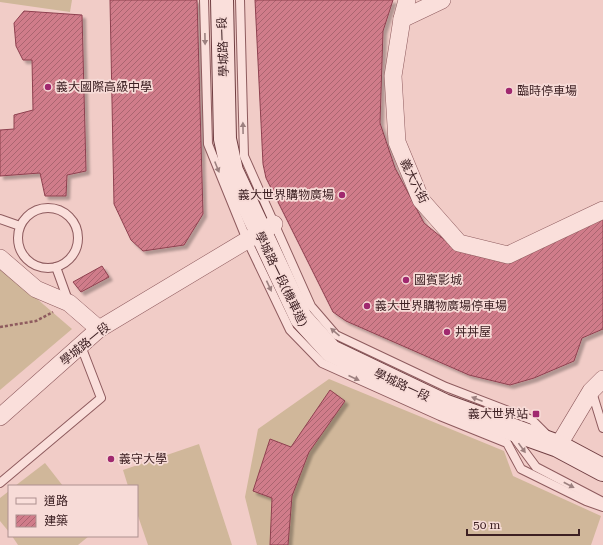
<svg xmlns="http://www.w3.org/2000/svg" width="603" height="545" font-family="'Roboto Serif','Noto Sans TC',serif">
	<defs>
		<pattern id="building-hatch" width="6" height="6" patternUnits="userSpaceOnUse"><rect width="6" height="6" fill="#d07c8a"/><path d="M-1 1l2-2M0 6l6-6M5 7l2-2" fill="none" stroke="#aa6570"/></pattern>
		<filter id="shadow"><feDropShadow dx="3.5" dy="3.5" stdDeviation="1" flood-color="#0004"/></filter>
	</defs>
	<rect width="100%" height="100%" fill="#f1ccc7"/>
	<!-- grass -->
	<g fill="#d0b79a">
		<path d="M0,0H72L70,12L0,2Z"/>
		<path d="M0,267L72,329L0,390Z"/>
		<path d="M329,379L504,451L513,476L601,516L591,545H257L245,497L258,429Z"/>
		<path d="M199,444L232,545H148L137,513V486H128L123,470Z"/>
		<path d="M45,463L63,486H15Z"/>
		<path d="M9,491V532L0,521V498Z"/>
		<path d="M12,536H89L78,545H18Z"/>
	</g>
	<!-- building -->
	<g fill="url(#building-hatch)" stroke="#8e404f" filter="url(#shadow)">
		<path d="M110,0H197L203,214L184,245L143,251L131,240L114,204Z"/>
		<path d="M255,0H393L383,31L380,123L395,168L424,223L458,251L494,258L603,213V329L582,338L574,361L534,378L510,385L469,375L346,321L333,312L266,178L263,164Z"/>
		<path d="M24,11L82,15L86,171L67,175L66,196H45L40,173L0,176V130L14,129V115L33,110L32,60H23L16,46L14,23Z"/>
		<path d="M102,266L109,277L81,292L73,282Z"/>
		<path d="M330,390L345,401L309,452L292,496L288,545H270L272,498L253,491L270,439L291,447Z"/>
	</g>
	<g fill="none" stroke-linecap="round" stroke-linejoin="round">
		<defs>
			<g id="service">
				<path d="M204,0L208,144L247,240L290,330L322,363L440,416L507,443L521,469L586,501L603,507"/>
				<path d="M240,0L244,156L311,306L336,335L446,387L532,420L547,435"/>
				<circle cx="48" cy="238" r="30"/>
				<path d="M0,219L20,226"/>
				<path d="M56,267L69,303"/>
				<path d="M592,392L603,428"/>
				<path d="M513,436L536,467L603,502"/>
				<path d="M0,483L101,398L81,346"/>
			</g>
			<g id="minor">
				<path d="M407,0L402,19L393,76L397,142L421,200L459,243L508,255L603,210"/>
				<path d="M402,19L442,0"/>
				<path d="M0,258L36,289L69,303L99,329"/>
				<path d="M0,417L99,329L274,224"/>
				<path d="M558,446L591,391L603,379"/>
			</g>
			<path id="secondary" d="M222,0L225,139L232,171L301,318L331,351L444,405L558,446L603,470"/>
		</defs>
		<!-- service casing -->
		<use href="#service" stroke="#8e5b5e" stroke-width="10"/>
		<!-- minor casing -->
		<use href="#minor" stroke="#8e5b5e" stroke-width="18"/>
		<!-- secondary casing -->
		<use href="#secondary" stroke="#703e42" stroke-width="24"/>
		<!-- path -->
		<path stroke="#8e5b5e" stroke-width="2.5" stroke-dasharray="3 2" stroke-linecap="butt" d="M0,327L36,321L53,312"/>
		<!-- service -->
		<use href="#service" stroke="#fadfdb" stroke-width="8"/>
		<!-- minor -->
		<use href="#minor" stroke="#fadfdb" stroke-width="17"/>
		<!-- secondary -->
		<use href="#secondary" stroke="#fadfdb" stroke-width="22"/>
	</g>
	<!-- one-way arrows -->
	<defs><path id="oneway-solid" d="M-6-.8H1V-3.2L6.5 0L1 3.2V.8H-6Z"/></defs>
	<g fill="#9c807f">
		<use href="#oneway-solid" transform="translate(205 39) rotate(89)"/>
		<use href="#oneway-solid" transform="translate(243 128) rotate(-91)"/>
		<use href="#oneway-solid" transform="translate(217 167) rotate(68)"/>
		<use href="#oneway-solid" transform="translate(269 286) rotate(65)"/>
		<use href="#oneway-solid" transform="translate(335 332) rotate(-139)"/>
		<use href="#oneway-solid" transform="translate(354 378) rotate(24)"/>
		<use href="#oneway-solid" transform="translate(477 399) rotate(-159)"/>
		<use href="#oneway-solid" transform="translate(522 448) rotate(54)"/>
		<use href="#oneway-solid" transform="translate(569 485) rotate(28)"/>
	</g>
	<!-- markers -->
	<g fill="#a0286f" stroke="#f7dbd7" stroke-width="1.5">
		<circle cx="48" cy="87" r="4"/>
		<circle cx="509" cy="91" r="4"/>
		<circle cx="342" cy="195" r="4"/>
		<circle cx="406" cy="280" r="4"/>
		<circle cx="367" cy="306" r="4"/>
		<circle cx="447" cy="332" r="4"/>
		<rect x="532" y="410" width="8" height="8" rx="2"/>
		<circle cx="111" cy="459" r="4"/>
	</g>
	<g text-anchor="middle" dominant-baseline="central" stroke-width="3.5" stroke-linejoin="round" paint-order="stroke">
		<!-- street labels -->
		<g font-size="12" fill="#3d2023" stroke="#f7dbd7">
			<text transform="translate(223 47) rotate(-92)">學城路一段</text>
			<text transform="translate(414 181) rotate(64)">義大六街</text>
			<text transform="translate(281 279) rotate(64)">學城路一段(機車道)</text>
			<text transform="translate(85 344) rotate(-39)">學城路一段</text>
			<text transform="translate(402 385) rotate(25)">學城路一段</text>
		</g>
		<!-- poi labels -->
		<g font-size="12" fill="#3d2023" stroke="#f7dbd7" text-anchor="start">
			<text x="56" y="87">義大國際高級中學</text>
			<text x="517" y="91">臨時停車場</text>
			<text x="334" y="195" text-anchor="end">義大世界購物廣場</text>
			<text x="414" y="280">國賓影城</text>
			<text x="375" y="306">義大世界購物廣場停車場</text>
			<text x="455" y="332">丼丼屋</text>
			<text x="528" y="414" text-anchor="end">義大世界站</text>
			<text x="119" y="459">義守大學</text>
		</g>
	</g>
	<!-- legend -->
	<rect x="8" y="485" width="130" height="52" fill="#f7dbd7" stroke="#ad908f"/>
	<rect x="16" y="498" width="20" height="6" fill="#fadfdb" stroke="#ad908f"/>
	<text x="44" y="505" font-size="12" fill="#3d2023">道路</text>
	<rect x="16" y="515" width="20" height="12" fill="url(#building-hatch)" stroke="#ad908f"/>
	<text x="44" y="525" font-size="12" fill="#3d2023">建築</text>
	<!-- scale -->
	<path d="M467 529v6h112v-6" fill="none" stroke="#3d2023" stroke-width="2"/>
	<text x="473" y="529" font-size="12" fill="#3d2023" stroke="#f7dbd7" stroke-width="3" paint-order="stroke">50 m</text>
</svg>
